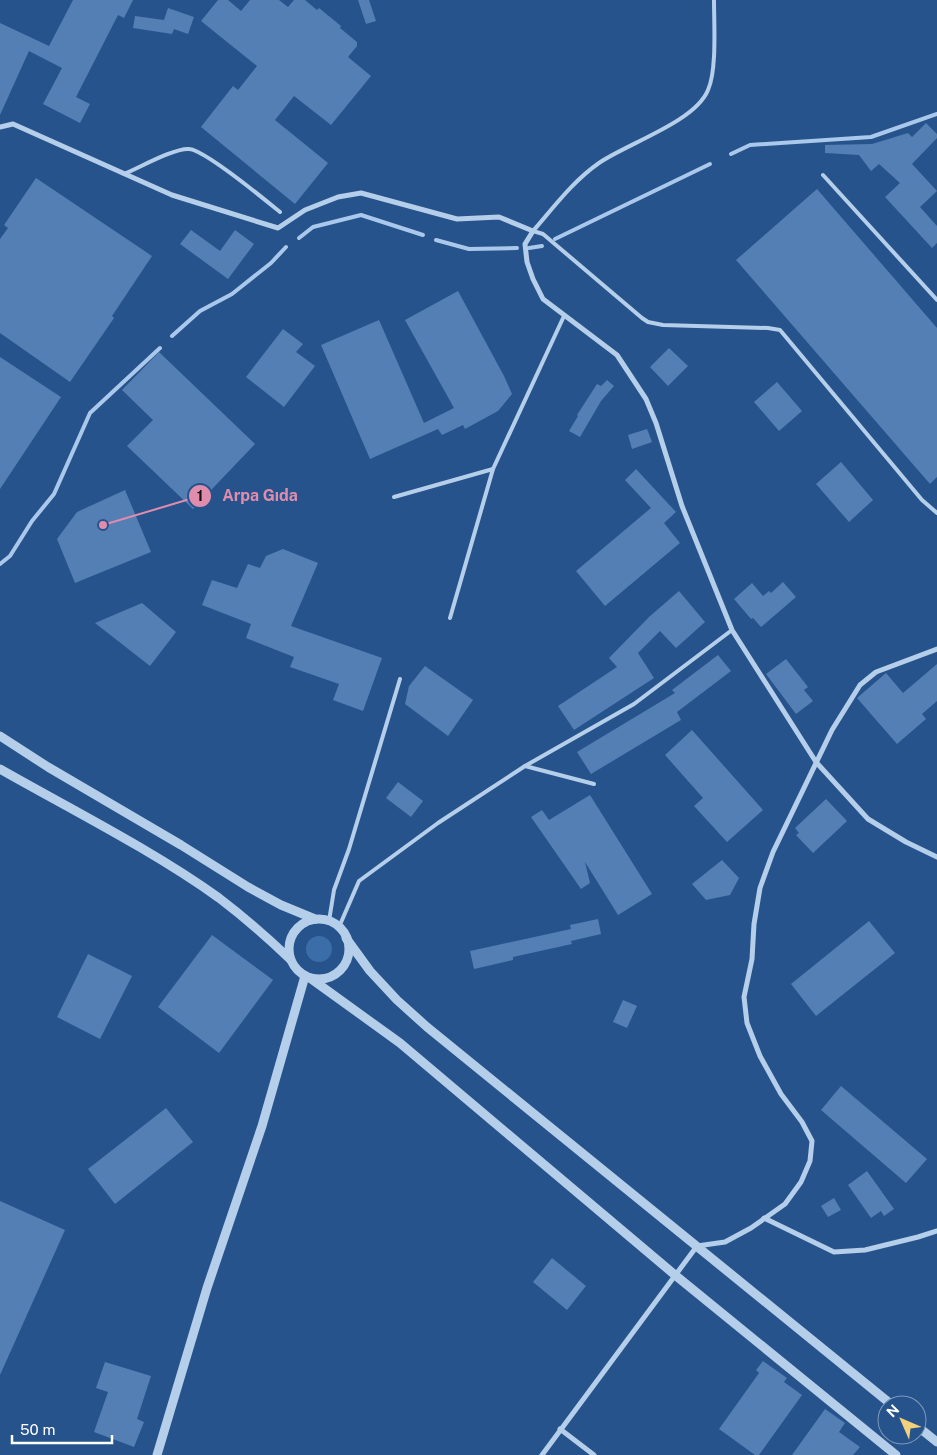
<svg xmlns="http://www.w3.org/2000/svg" width="937" height="1455" font-family="'Public Sans',sans-serif">
	<rect width="100%" height="100%" fill="#27538c"/>
	<!-- green -->
	<circle fill="#3b6da9" cx="319" cy="949" r="13"/>
	<g fill="none" stroke-linecap="round" stroke-linejoin="round">
		<!-- stream -->
		<g stroke="#aac8eb" stroke-width="4">
			<path d="M731,154L750,145L871,137L937,114"/>
			<path d="M299,238L313,227L361,215L423,235"/>
			<path d="M555,239L710,164"/>
			<path d="M436,240L469,249L517,248"/>
			<path d="M529,248L542,246"/>
			<path d="M172,336L200,311L232,294L271,263L286,247"/>
			<path d="M0,564L10,556L32,521L54,494L90,413L160,348"/>
		</g>
	</g>
	<!-- building -->
	<g fill="#537fb5">
		<path d="M73,0H133L124,18L118,15L76,97L90,104L80,123L43,104L62,68L29,51L0,115V23L49,46Z"/>
		<path d="M218,0H228L241,11L250,0H279L288,7L294,0H305L317,10L319,8L341,26L340,28L357,42V46L348,57L371,76L331,125L294,96L275,120L328,163L295,204L201,127L233,86L238,90L257,66L201,21Z"/>
		<path d="M358,0H369L376,21L366,24Z"/>
		<path d="M168,8L194,17L188,34L174,29L172,34L133,28L135,16L164,20Z"/>
		<path d="M926,123L937,134V138L912,164L937,191L920,207L937,226V243L932,248L885,197L900,183L879,164L871,171L859,155L825,153V145L872,144L908,133L912,137Z"/>
		<path d="M36,178L152,256L112,316L114,318L70,382L0,333V239L8,228L4,225Z"/>
		<path d="M817,189L937,328V477L930,484L736,260Z"/>
		<path d="M191,230L220,251L235,230L254,244L228,279L180,244Z"/>
		<path d="M458,291L504,376L512,394L498,411L465,429L463,425L442,435L438,429L370,459L321,345L379,320L424,423L454,408L405,320Z"/>
		<path d="M283,329L303,344L296,352L315,366L284,407L246,377Z"/>
		<path d="M669,348L688,366L668,386L650,367Z"/>
		<path d="M159,352L255,444L193,509L127,446L153,420L122,390Z"/>
		<path d="M0,357L61,397L0,489Z"/>
		<path d="M607,380L614,386L601,401L580,437L569,431L578,416L577,415L597,384L601,386Z"/>
		<path d="M777,382L802,411L779,431L754,402Z"/>
		<path d="M647,429L652,442L632,449L628,435Z"/>
		<path d="M841,462L873,500L849,522L816,484Z"/>
		<path d="M636,469L676,512L664,523L680,543L605,606L576,571L651,508L625,480Z"/>
		<path d="M125,490L151,552L75,583L57,539L77,512Z"/>
		<path d="M283,549L318,563L291,626L382,658L363,711L333,700L339,684L290,667L294,657L246,638L251,624L202,605L212,580L237,588L248,564L260,568L266,556Z"/>
		<path d="M783,582L796,597L761,627L753,618L751,619L734,599L752,583L763,596L769,591L771,593Z"/>
		<path d="M679,591L705,622L676,648L660,631L638,653L654,678L574,730L558,706L617,667L609,658L649,617Z"/>
		<path d="M142,603L176,632L150,666L95,623Z"/>
		<path d="M718,655L731,671L677,712L681,720L591,774L577,752L675,693L672,690Z"/>
		<path d="M786,659L808,687L804,690L813,701L796,714L766,674Z"/>
		<path d="M937,664V701L922,714L926,719L897,744L857,698L886,673L903,693Z"/>
		<path d="M425,666L473,700L448,736L405,704L409,686Z"/>
		<path d="M692,730L763,810L727,842L694,806L703,798L665,755Z"/>
		<path d="M398,782L423,801L411,817L386,798Z"/>
		<path d="M590,795L652,894L618,915L585,862L590,883L581,889L531,817L542,810L549,820Z"/>
		<path d="M826,799L847,821L813,853L796,835L799,833L795,828Z"/>
		<path d="M722,860L739,878L730,895L706,900L692,884Z"/>
		<path d="M598,919L601,934L571,941L572,944L513,957V960L474,969L470,951L571,929L570,925Z"/>
		<path d="M869,921L895,953L816,1016L791,984Z"/>
		<path d="M212,935L273,980L219,1053L158,1007Z"/>
		<path d="M88,954L132,976L100,1039L57,1017Z"/>
		<path d="M623,1000L637,1006L627,1028L613,1022Z"/>
		<path d="M841,1086L927,1159L906,1183L821,1110Z"/>
		<path d="M166,1108L193,1142L115,1204L88,1169Z"/>
		<path d="M867,1171L894,1209L884,1216L881,1211L871,1218L848,1185Z"/>
		<path d="M834,1198L841,1210L828,1217L821,1206Z"/>
		<path d="M0,1201L65,1230L0,1375Z"/>
		<path d="M552,1258L586,1286L567,1310L533,1282Z"/>
		<path d="M763,1361L787,1378L784,1382L802,1395L759,1455H755L719,1429L759,1373L756,1370Z"/>
		<path d="M105,1362L151,1376L137,1419L144,1422L134,1447L94,1432L108,1392L96,1388Z"/>
		<path d="M825,1409L845,1423L839,1432L860,1447L853,1455H792Z"/>
	</g>
	<g fill="none" stroke-linecap="round" stroke-linejoin="round">
		<!-- service -->
		<g stroke="#b5ceea" stroke-width="4">
			<path d="M714,0C714,24 717,70 708,90C695,122 628,143 599,163C573,181 554,207 533,231L543,234L642,318L648,322L663,325L768,328L780,330L922,500L937,513"/>
			<path d="M124,174C139,168 174,148 189,149C205,150 264,199 280,212"/>
			<path d="M823,175L937,300"/>
			<path d="M394,497L493,469L564,316"/>
			<path d="M450,618L493,469"/>
			<path d="M525,766L634,704L732,630"/>
			<path d="M329,921L334,890L349,849L400,679"/>
			<path d="M339,927L359,881L438,823L525,766L594,784"/>
		</g>
		<!-- minor -->
		<g stroke="#b5ceea" stroke-width="5">
			<path d="M0,127L13,124L172,195L278,228L305,210L338,197L361,193L457,219L499,217L533,231L525,244L527,262L533,279L543,299L617,355L646,399L656,423L682,506L732,630L816,762L868,819L906,842L937,857"/>
			<path d="M764,1218L834,1252L865,1250L918,1237L937,1231"/>
			<path d="M560,1429L594,1455"/>
			<path d="M542,1455L697,1246L725,1242L751,1228L785,1204L801,1182L810,1161L812,1141L802,1122L781,1094L760,1056L747,1023L744,997L752,959L754,924L760,888L773,852L832,730L860,685L876,672L937,649"/>
		</g>
		<!-- tertiary -->
		<g stroke="#b5ceea" stroke-width="9">
			<path d="M0,736L48,767L181,845L248,887L281,905L315,919"/>
			<path d="M0,769C72,810 152,850 219,898C244,917 268,938 291,960"/>
			<circle cx="319" cy="949" r="30"/>
			<path d="M346,938L370,971L397,1000L427,1027L892,1405"/>
			<path d="M310,978L400,1043L675,1275L896,1455"/>
			<path d="M917,1426L937,1442"/>
			<path d="M157,1455L207,1288L262,1126L305,976"/>
		</g>
	</g>
	<!-- callouts -->
	<path fill="none" stroke="#e08cad" stroke-width="2" d="M103 525L200 496"/>
	<g fill="#e08cad" stroke="#27538c" stroke-width="2">
		<circle cx="103" cy="525" r="5"/>
		<circle cx="200" cy="496" r="12"/>
	</g>
	<g font-size="15" text-anchor="middle" font-weight="bold" fill="#111">
		<text x="200" y="501">1</text>
	</g>
	<g font-size="16" text-anchor="middle" font-weight="bold" fill="#e08cad" stroke="#27538c" stroke-width="4" stroke-linejoin="round" paint-order="stroke">
		<text x="260" y="501">Arpa Gıda</text>
	</g>
	<!-- north arrow -->
	<g transform="translate(902 1420) rotate(315)"><circle r="24" fill="#27538c" stroke="#7d98ba"/>
	<path d="M0-4L9 19L0 12L-9 19Z" fill="#f3d07b"/>
	<text y="-8" font-size="14" font-weight="bold" text-anchor="middle" fill="#ffffff">N</text>
	</g>
	<!-- scale -->
	<path d="M12 1435v8h100v-8" fill="none" stroke="#ffffff" stroke-width="2.5"/>
	<text x="20" y="1435" font-size="15" fill="#ffffff" stroke="#27538c" stroke-width="4" paint-order="stroke">50 m</text>
</svg>
